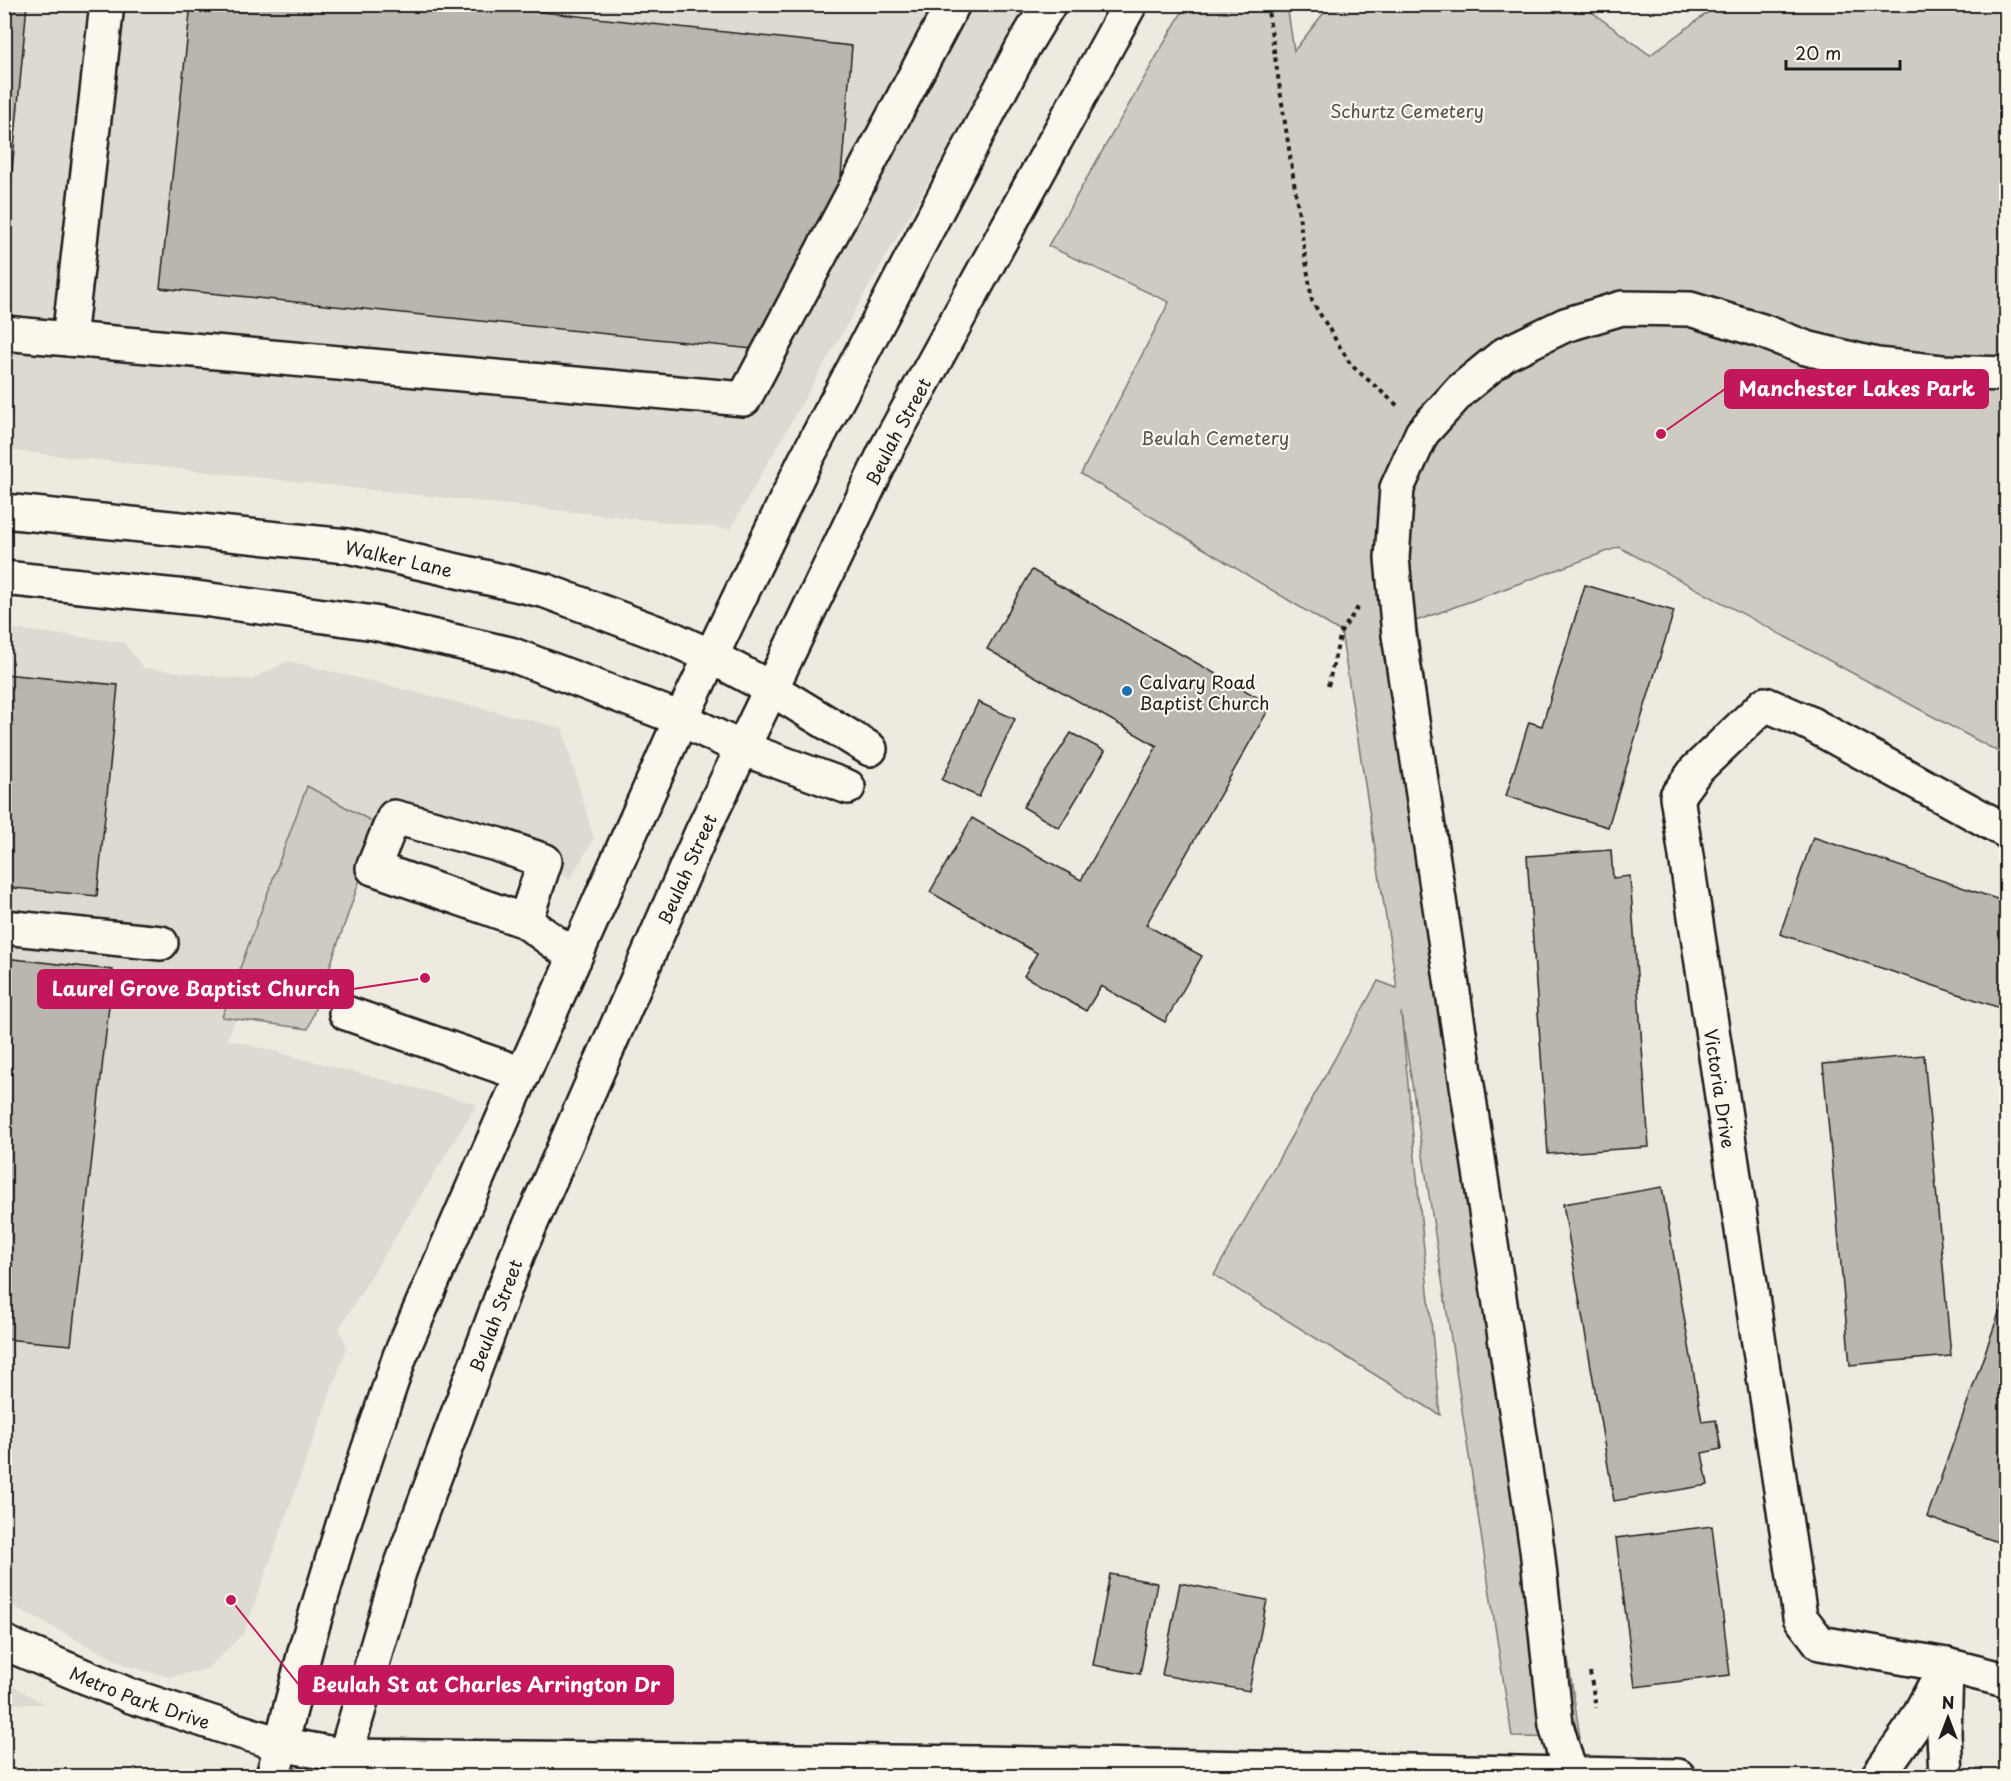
<svg xmlns="http://www.w3.org/2000/svg" width="2011" height="1781" font-family="'Playpen Sans',sans-serif">
	<rect width="100%" height="100%" fill="#eeeadf"/>
	<filter id="ink" filterUnits="userSpaceOnUse"><feTurbulence type="fractalNoise" baseFrequency=".0167" numOctaves="2"/><feDisplacementMap in="SourceGraphic" scale="12" xChannelSelector="R" yChannelSelector="G"/><feConvolveMatrix kernelMatrix="1 2 1 2 8 2 1 2 1" color-interpolation-filters="sRGB"/></filter>
	<g filter="url(#ink)">
		<!-- built -->
		<g fill="#dedad1">
			<path d="M5,5H1030L730,529L5,450Z"/>
			<path d="M4,628L123,642L144,668L251,680L288,661L562,728L594,839L570,878L329,818L227,1039L477,1104L339,1329L347,1347L244,1633L207,1669L169,1677L125,1665L5,1602Z"/>
			<path d="M5,1681L44,1704H5Z"/>
		</g>
		<!-- green -->
		<g fill="#ceccc2" stroke="#75746f" stroke-width="1.5">
			<path d="M1186,5H1253L1254,11L1259,5H1287L1294,51L1330,5H1582L1650,55L1718,5H2006V756L1619,547L1416,621L1498,1194L1580,1738L1512,1737L1401,1012L1440,1415L1214,1275L1378,981L1397,988L1341,632L1081,474L1169,302L1048,246Z"/>
			<path d="M307,786L379,825L308,1029L222,1017Z"/>
		</g>
		<!-- building -->
		<g fill="#b9b6af" stroke="#1c1c1c" stroke-width="1.5">
			<path d="M4,4H27L4,261Z"/>
			<path d="M191,4H470L852,46L838,212L753,349L160,288Z"/>
			<path d="M1032,570L1271,705L1146,925L1202,956L1165,1022L1101,986L1086,1011L1024,976L1037,953L930,892L972,818L1081,880L1157,746L987,649Z"/>
			<path d="M1585,585L1674,611L1608,827L1506,796L1529,722L1542,726Z"/>
			<path d="M4,674L118,685L97,896L4,887Z"/>
			<path d="M978,702L1015,719L979,797L942,780Z"/>
			<path d="M1071,733L1105,751L1059,828L1023,807Z"/>
			<path d="M1813,837L2006,902V1010L1780,934Z"/>
			<path d="M1611,850L1613,878L1630,876L1649,1147L1548,1154L1527,856Z"/>
			<path d="M4,958L113,970L71,1345L4,1339Z"/>
			<path d="M1924,1055L1951,1356L1850,1365L1823,1064Z"/>
			<path d="M1662,1187L1702,1422L1716,1420L1721,1449L1702,1453L1708,1485L1614,1501L1563,1204Z"/>
			<path d="M2006,1293V1545L1927,1517Z"/>
			<path d="M1712,1526L1730,1675L1635,1687L1616,1538Z"/>
			<path d="M1110,1574L1157,1583L1140,1674L1093,1665Z"/>
			<path d="M1180,1583L1267,1600L1249,1691L1162,1675Z"/>
		</g>
		<g fill="none" stroke-linecap="round" stroke-linejoin="round">
			<defs>
				<g id="minor">
					<path d="M4,333L69,339L107,4"/>
					<path d="M69,339L744,399L953,4"/>
					<path id="s1" d="M4,511L347,546L546,591L671,638L710,656L770,688L870,749"/>
					<path d="M4,578L196,598L374,623L510,654L681,719L741,748L848,787"/>
					<path id="s2" d="M2006,831L1809,723L1765,704L1696,770L1677,796L1800,1617L1820,1643L1946,1665L2001,1679L2006,1677"/>
					<path d="M525,921L545,861L496,844L394,817L373,868L525,921L575,957"/>
					<path d="M4,927L161,943"/>
					<path d="M346,1013L523,1074"/>
					<path id="s3" d="M4,1642L12,1646L131,1696L222,1726L280,1744L345,1756L980,1763L1678,1776"/>
					<path d="M1946,1670L1944,1734L1946,1776"/>
					<path d="M1570,1773L1556,1725L1537,1549L1399,635L1392,558L1397,488L1422,433L1461,390L1505,354L1565,325L1622,308L1690,309L1762,331L1806,348L1877,365L1942,372L2006,374"/>
					<path d="M1878,1776L1912,1728L1946,1665"/>
				</g>
				<g id="major">
					<path d="M273,1776L307,1644L343,1525L400,1356L505,1114L681,719L804,463L1023,47L1049,4"/>
					<path id="s4" d="M341,1776L345,1756L399,1572L518,1253L701,834L888,446L1130,4"/>
				</g>
			</defs>
			<!-- minor casing -->
			<use href="#minor" stroke="#1c1c1c" stroke-width="38"/>
			<!-- major casing -->
			<use href="#major" stroke="#1c1c1c" stroke-width="38"/>
			<!-- path -->
			<g stroke="#1c1c1c" stroke-width="4" stroke-dasharray="4.5 4.5" stroke-linecap="butt">
				<path d="M1267,4L1312,301L1351,365L1398,406"/>
				<path d="M1328,686L1341,632L1359,606"/>
				<path d="M1590,1672L1596,1708"/>
			</g>
			<!-- minor -->
			<use href="#minor" stroke="#fbf7ec" stroke-width="33"/>
			<!-- major -->
			<use href="#major" stroke="#fbf7ec" stroke-width="33"/>
		</g>
	</g>
	<!-- markers -->
	<circle fill="#1f6fb2" stroke="#fbf7ec" stroke-width="2" cx="1127" cy="691" r="6"/>
	<g text-anchor="middle" dominant-baseline="central" stroke-width="4.5" stroke-linejoin="round" paint-order="stroke">
		<!-- park labels -->
		<g font-size="18" fill="#51514e" stroke="#fbf7ec">
			<text x="1407" y="110">Schurtz Cemetery</text>
			<text x="1215" y="437">Beulah Cemetery</text>
		</g>
		<!-- street labels -->
		<g font-size="18" fill="#1c1c1c" stroke="#fbf7ec">
			<text stroke="none"><textPath href="#s4" startOffset="1458">Beulah Street</textPath></text>
			<text stroke="none"><textPath href="#s1" startOffset="398">Walker Lane</textPath></text>
			<text stroke="none"><textPath href="#s4" startOffset="972">Beulah Street</textPath></text>
			<text stroke="none"><textPath href="#s2" startOffset="696">Victoria Drive</textPath></text>
			<text stroke="none"><textPath href="#s4" startOffset="486">Beulah Street</textPath></text>
			<text stroke="none"><textPath href="#s3" startOffset="147">Metro Park Drive</textPath></text>
		</g>
		<!-- poi labels -->
		<g font-size="18" fill="#1c1c1c" stroke="#fbf7ec" text-anchor="start">
			<text x="1139" y="681">Calvary Road<tspan x="1139" dy="21">Baptist Church</tspan></text>
		</g>
	</g>
	<!-- callouts -->
	<path fill="none" stroke="#c2185b" stroke-width="2" d="M1661 434L1725 389M425 978L353 989M231 1600L299 1685"/>
	<g fill="#c2185b" stroke="#fbf7ec" stroke-width="2">
		<circle cx="1661" cy="434" r="6"/>
		<circle cx="425" cy="978" r="6"/>
		<circle cx="231" cy="1600" r="6"/>
	</g>
	<g fill="#c2185b" stroke="#c2185b" stroke-width="2">
		<rect x="1725" y="370" width="263" height="38" rx="6"/>
		<rect x="38" y="970" width="315" height="38" rx="6"/>
		<rect x="299" y="1666" width="374" height="38" rx="6"/>
	</g>
	<g font-size="20" text-anchor="middle" font-weight="bold" fill="#fff">
		<text x="1857" y="396">Manchester Lakes Park</text>
		<text x="196" y="996">Laurel Grove Baptist Church</text>
		<text x="486" y="1692">Beulah St at Charles Arrington Dr</text>
	</g>
	<!-- margin -->
	<rect width="2011" height="1781" fill="none" stroke="#fbf7ec" stroke-width="24"/>
	<rect x="12" y="12" width="1987" height="1757" fill="none" stroke="#1c1c1c" stroke-width="2" filter="url(#ink)"/>
	<!-- north arrow -->
	<g transform="translate(1948 1718)" stroke="#fbf7ec" stroke-width="4.5" paint-order="stroke">
	<path d="M0-4.5L10 22L0 15L-10 22Z" fill="#1c1c1c"/>
	<text y="-9" font-size="16" font-weight="bold" text-anchor="middle" fill="#1c1c1c">N</text>
	</g>
	<!-- scale -->
	<path d="M1786 60v9h114v-9" fill="none" stroke="#1c1c1c" stroke-width="3"/>
	<text x="1795" y="60" font-size="18" fill="#1c1c1c" stroke="#fbf7ec" stroke-width="4.5" paint-order="stroke">20 m</text>
</svg>
